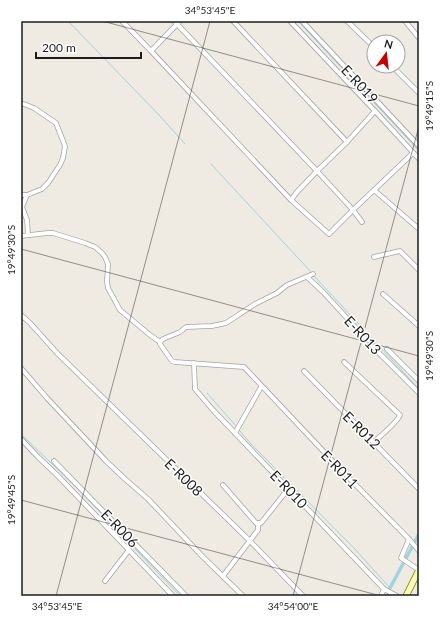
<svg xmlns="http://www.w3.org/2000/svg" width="440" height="617" font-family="Lato,sans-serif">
	<rect width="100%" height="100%" fill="#f0ebe2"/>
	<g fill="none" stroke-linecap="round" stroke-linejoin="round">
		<!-- stream -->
		<g stroke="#9dd3e2" stroke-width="1">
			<path d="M68,21L159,115L185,144"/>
			<path d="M298,21L419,151"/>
			<path d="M211,164L311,272"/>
			<path d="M314,276L419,389"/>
			<path d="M207,393L237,427"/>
			<path d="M239,430L252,445L354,548L390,588"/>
			<path d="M21,434L76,487L180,596"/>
			<path d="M386,596V595"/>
		</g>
		<!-- canal -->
		<path stroke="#9dd3e2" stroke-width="3.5" d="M390,588L419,534"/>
		<defs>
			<g id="street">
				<path d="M122,21L151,51L180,21"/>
				<path d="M174,21L317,171L347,142L375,111"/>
				<path d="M233,21L347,142"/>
				<path d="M290,21L375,111L419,159"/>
				<path d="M302,21L419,146"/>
				<path d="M347,21L374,47"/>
				<path d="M405,21L419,38"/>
				<path d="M151,51L291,200L329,234L353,210L413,153"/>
				<path d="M392,66L419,93"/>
				<path d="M21,103L34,108L56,123L65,146L63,158L60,165L48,183L42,189L27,195H21"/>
				<path d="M374,190L419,229"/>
				<path d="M27,195L22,207L27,220L28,235"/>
				<path d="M291,200L297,192L317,171L353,210L362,222"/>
				<path d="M21,236L48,233H53L85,243L95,247L102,253L105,257L108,264L107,282L108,288L120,310L150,335L160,342V344L172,361L175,362L244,367L342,471L409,539L419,551"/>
				<path d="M374,257L400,251L419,270"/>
				<path d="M307,277L323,292L378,352L419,393"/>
				<path d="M383,294L419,326"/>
				<path d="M21,315L30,323L40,334L57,353L250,541L303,596"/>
				<path d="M160,342L163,339L180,332L186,327L212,326L226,323L255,304L277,293L287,285L313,274"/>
				<path d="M387,349L419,381"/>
				<path d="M344,362L400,415C396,424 381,435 374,442"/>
				<path d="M194,363L195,389L213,410L384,589L397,596"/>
				<path d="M21,368L47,398L106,461L125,479L148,499L202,556L243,596"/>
				<path d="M304,371L419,489"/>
				<path d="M235,433L261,387"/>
				<path d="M21,439L38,457L57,475L173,596"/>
				<path d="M54,461L186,596"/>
				<path d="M223,485L256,523H261L289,488"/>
				<path d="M409,539L401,558L419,570"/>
				<path d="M223,576L258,530V524"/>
				<path d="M105,581L129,550"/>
				<path d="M381,596L384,589"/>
			</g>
			<path id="secondary" d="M406,596L419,570"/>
		</defs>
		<!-- street casing -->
		<use href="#street" stroke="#a4a4a4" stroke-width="5.5"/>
		<!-- secondary casing -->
		<use href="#secondary" stroke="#6d7900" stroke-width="7"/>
		<!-- street -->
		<use href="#street" stroke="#fff" stroke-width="4"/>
		<!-- secondary -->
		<use href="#secondary" stroke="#fcffb1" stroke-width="5.5"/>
	</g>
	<!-- ticks -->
	<path fill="none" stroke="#1d1d1d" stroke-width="1" stroke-opacity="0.45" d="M102,21L419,106M21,249L419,356M21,500L381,596M56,596L210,21M293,596L419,126"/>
	<g text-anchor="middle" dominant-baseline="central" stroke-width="3" stroke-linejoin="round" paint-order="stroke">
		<!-- street labels -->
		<g font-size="14" fill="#1d1d1d" stroke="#fff">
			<text transform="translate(360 84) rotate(47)">E-R019</text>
			<text transform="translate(363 335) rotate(47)">E-R013</text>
			<text transform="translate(362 430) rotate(45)">E-R012</text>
			<text transform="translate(340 469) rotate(46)">E-R011</text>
			<text transform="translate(184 477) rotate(44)">E-R008</text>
			<text transform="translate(289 489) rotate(46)">E-R010</text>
			<text transform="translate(120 528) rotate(46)">E-R006</text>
		</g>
	</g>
	<!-- border -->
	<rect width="440" height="617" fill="none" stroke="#ffffff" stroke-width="44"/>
	<!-- north arrow -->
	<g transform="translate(386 54) rotate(15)"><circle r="19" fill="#ffffff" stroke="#a5a5a5"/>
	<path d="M0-3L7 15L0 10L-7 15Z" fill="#cb0002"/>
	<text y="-6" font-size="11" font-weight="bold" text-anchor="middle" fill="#1d1d1d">N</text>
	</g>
	<!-- scale -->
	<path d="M36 52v6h105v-6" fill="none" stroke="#1d1d1d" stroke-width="2"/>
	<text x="42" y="52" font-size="12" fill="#1d1d1d" stroke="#ffffff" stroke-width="3" paint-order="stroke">200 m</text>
	<rect x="22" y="22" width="396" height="573" fill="none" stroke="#1d1d1d" stroke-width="1.5"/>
	<g font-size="10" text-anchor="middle" fill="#1d1d1d">
		<text x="210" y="14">34°53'45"E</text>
		<text transform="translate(429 106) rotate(-90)" y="4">19°49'15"S</text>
		<text transform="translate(11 250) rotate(-90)" y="4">19°49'30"S</text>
		<text transform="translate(429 356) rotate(-90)" y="4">19°49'30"S</text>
		<text transform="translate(11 500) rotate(-90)" y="4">19°49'45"S</text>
		<text x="57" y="610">34°53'45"E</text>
		<text x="293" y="610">34°54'00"E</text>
	</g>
</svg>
